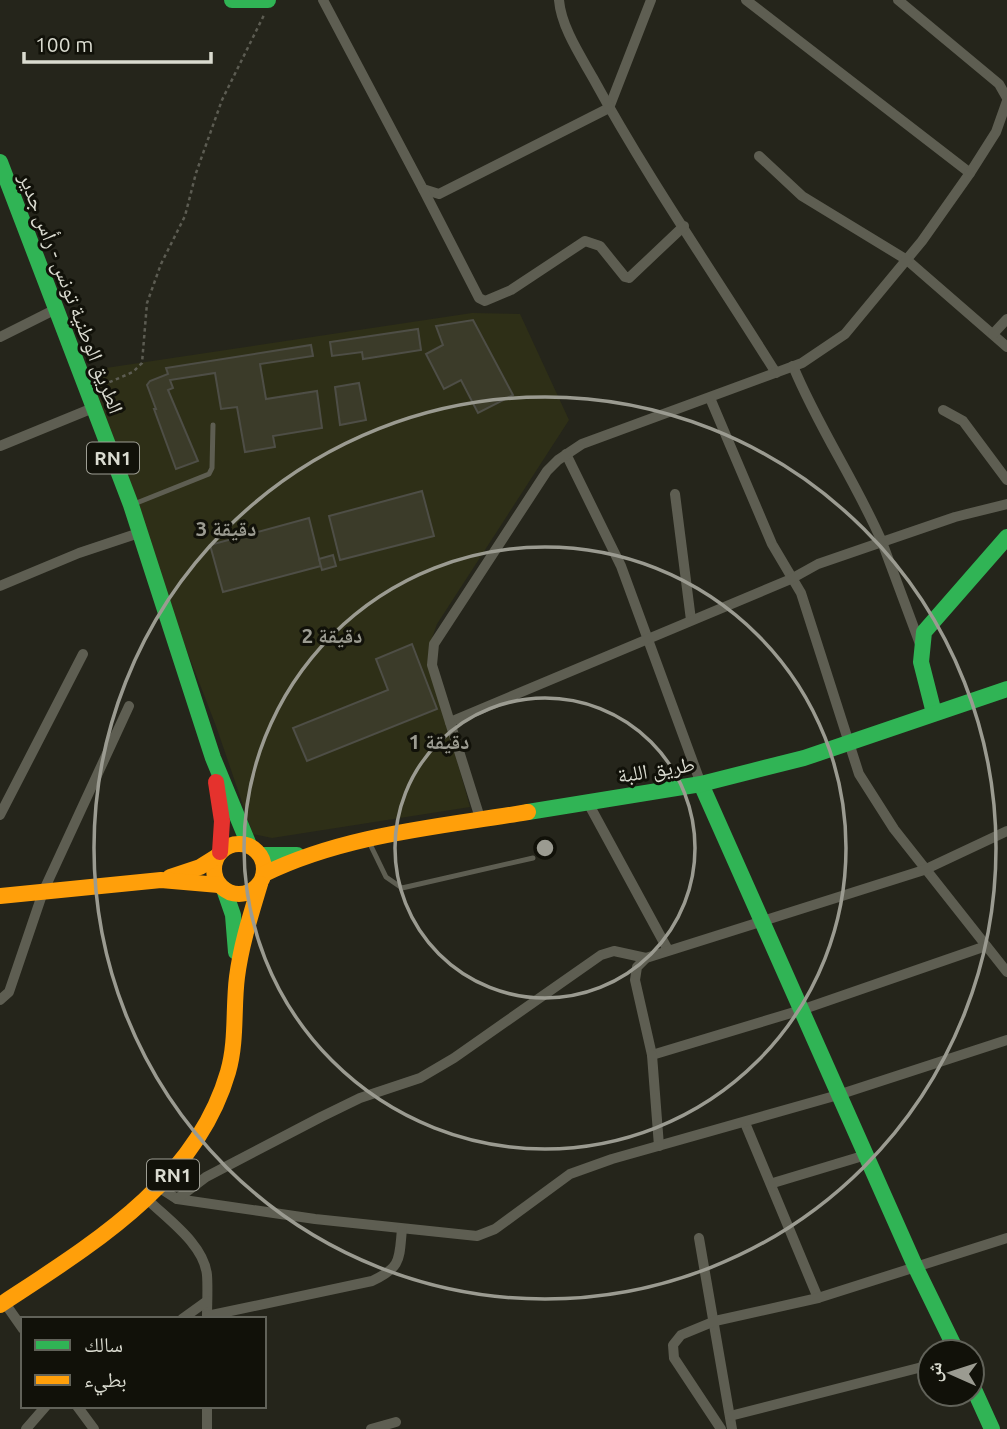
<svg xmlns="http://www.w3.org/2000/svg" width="1007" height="1429" font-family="Ubuntu,'Noto Naskh Arabic',sans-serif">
	<rect width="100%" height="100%" fill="#25251b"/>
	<!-- built -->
	<path fill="#2e2f17" d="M472,313L520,314L569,420L437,624L431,641L443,711L470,807L272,838L253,834L216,726L79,372Z"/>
	<!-- building -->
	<g fill="#3b3b29" stroke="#4e4e46" stroke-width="2">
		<path d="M473,320L513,395L478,413L461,380L444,389L426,354L443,345L436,326Z"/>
		<path d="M418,329L421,350L363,359L362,352L332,356L330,342Z"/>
		<path d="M311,345L313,356L260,364L266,399L317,391L322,428L273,436L275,447L245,452L237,407L221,409L215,373L170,380L173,388L168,390L198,461L176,469L154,409H156L147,385L150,381L168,374L166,368Z"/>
		<path d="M359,383L366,420L340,425L335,387Z"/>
		<path d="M422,491L434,536L340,560L329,516Z"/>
		<path d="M309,518L321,566L223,592L210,545Z"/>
		<path d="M333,555L336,566L322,570L319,559Z"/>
		<path d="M412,644L437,709L307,761L293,728L388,690L376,659Z"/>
	</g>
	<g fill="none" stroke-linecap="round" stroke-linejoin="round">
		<!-- path -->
		<path stroke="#5c5c52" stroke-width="2.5" stroke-dasharray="3.5 3.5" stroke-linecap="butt" d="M103,385L133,372L142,363L147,303L161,264L185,216L196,173L222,100L265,13"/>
		<!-- lane -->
		<g stroke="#5e5e52" stroke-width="5">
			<path d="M134,504L209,474L212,468L213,425"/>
			<path d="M369,842L386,877L402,888L533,858"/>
		</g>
		<!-- street -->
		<g stroke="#5e5e52" stroke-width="10">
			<path d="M323,0L423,189L439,194L609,108L651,0"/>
			<path d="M559,0C561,26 580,55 593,78C648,179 715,275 776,373"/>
			<path d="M746,0L970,173"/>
			<path d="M898,0L999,84L1007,98"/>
			<path d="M759,156L802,196L907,260L1007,347"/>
			<path d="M423,189L479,298L485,301L511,290L585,241L600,246L625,277L629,278L684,226"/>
			<path d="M993,334L1007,319"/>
			<path d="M0,337L56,309"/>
			<path d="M793,366C818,427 856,482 882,542L955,517L1007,504"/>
			<path d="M710,398L772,544L801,593L859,774L894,829L1007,972"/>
			<path d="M943,410L963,421L1007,480"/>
			<path d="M0,446L93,408"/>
			<path d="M566,454L621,566L701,784"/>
			<path d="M675,494L691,620"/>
			<path d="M0,586L79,553L139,533"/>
			<path d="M450,722L791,579L818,564L882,542L920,644"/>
			<path d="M587,801L668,950"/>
			<path d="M0,815L83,654"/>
			<path d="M480,818L432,665L434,644L547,471L558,460L582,444L802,363L845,334L922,241L970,173L996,132L1007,101"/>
			<path d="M986,946L801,1010L652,1055L635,980L637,967L646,958L924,870L1007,831"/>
			<path d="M0,1000L9,992L43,892L129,706"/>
			<path d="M652,1055L659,1146"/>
			<path d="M745,1123L818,1298"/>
			<path d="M773,1183L866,1155"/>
			<path d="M160,1188L177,1199L315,1219L477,1236L495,1229L570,1174L612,1159L838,1095L1007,1040"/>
			<path d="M147,1199C167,1219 204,1244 207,1275C208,1289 207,1304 207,1319"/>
			<path d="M177,1199L206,1177L321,1117L360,1098L420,1078L454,1058L601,955L614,951L646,958"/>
			<path d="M699,1238L732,1429"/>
			<path d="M4,1302L23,1329"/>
			<path d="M207,1316L372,1281C402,1267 399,1259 402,1229"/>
			<path d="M182,1319L207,1301"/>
			<path d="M77,1406L94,1429"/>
			<path d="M207,1406V1429"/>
			<path d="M730,1416L930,1365"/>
			<path d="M26,1429L46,1406"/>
			<path d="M371,1429L396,1422"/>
			<path d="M721,1429L674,1358L673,1345L681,1335L715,1321L818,1298L1007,1238"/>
		</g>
		<!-- fast -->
		<g stroke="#30b455" stroke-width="16">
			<path d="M232,0H268"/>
			<path d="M0,162L131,505L213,758L249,845"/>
			<path d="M934,713L921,662L924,632L1007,537"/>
			<path d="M701,784L916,1268L957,1352"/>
			<path d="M528,812L701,784L804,758L1007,689"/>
			<path d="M261,855H297"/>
			<path d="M224,889L233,915L236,952"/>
			<path d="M972,1385L992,1429"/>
		</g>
		<!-- slow -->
		<g stroke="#ff9f0a" stroke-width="16">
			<circle cx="239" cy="869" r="25"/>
			<path d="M264,874C346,834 439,827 528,812"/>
			<path d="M170,877L200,867L216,857"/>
			<path d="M0,896L161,880L219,885"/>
			<path d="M0,1305C91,1245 196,1183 228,1072C237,1041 233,1008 237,977C241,945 251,914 260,884"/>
		</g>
		<!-- jam -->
		<path stroke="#e5322d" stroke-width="16" d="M216,782L222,821L220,852"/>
	</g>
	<!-- distance rings -->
	<g fill="none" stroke="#9b9b91" stroke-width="3.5">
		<circle cx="545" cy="848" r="150"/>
		<circle cx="545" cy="848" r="301"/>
		<circle cx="545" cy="848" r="451"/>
	</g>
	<g text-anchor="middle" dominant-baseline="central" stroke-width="6" stroke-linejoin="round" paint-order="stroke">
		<!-- shield labels -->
		<g fill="#111109" stroke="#9e9e94" stroke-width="2">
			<rect x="87" y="442.5" width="52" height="31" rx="5"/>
			<rect x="147" y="1159.5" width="52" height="31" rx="5"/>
		</g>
		<g font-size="19" font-weight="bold" fill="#dadbd0">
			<text x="113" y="458">RN1</text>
			<text x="173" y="1175">RN1</text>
		</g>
		<!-- street labels -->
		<g font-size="21" fill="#dadbd0" stroke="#111109">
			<text transform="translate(72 293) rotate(69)">الطريق الوطنية تونس - رأس جدير</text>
			<text transform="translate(656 769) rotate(-9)">طريق اللبة</text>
		</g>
	</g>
	<circle cx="545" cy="848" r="10" fill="#9b9b91" stroke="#111109" stroke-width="3.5"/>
	<g font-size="21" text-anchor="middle" font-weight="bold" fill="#9b9b91" stroke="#111109" stroke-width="6" stroke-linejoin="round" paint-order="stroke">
		<text x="226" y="536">3 دقيقة</text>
		<text x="332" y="643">2 دقيقة</text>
		<text x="439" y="749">1 دقيقة</text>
	</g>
	<!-- legend -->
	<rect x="21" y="1317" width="245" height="91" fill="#111109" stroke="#616259" stroke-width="2"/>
	<rect x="35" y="1340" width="35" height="10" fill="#30b455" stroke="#616259" stroke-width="2"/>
	<text x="84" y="1352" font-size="21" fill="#dadbd0">سالك</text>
	<rect x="35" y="1375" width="35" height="10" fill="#ff9f0a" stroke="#616259" stroke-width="2"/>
	<text x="84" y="1387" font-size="21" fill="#dadbd0">بطيء</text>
	<!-- north arrow -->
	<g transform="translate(951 1373) rotate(273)"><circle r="33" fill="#111109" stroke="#616259" stroke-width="2"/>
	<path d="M0-5L12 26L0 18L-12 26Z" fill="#9b9b91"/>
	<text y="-10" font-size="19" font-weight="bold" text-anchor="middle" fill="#dadbd0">ش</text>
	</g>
	<!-- scale -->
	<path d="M24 52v10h187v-10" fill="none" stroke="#dadbd0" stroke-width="3.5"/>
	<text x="35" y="52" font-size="21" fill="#dadbd0" stroke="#111109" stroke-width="5" paint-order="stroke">100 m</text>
</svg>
